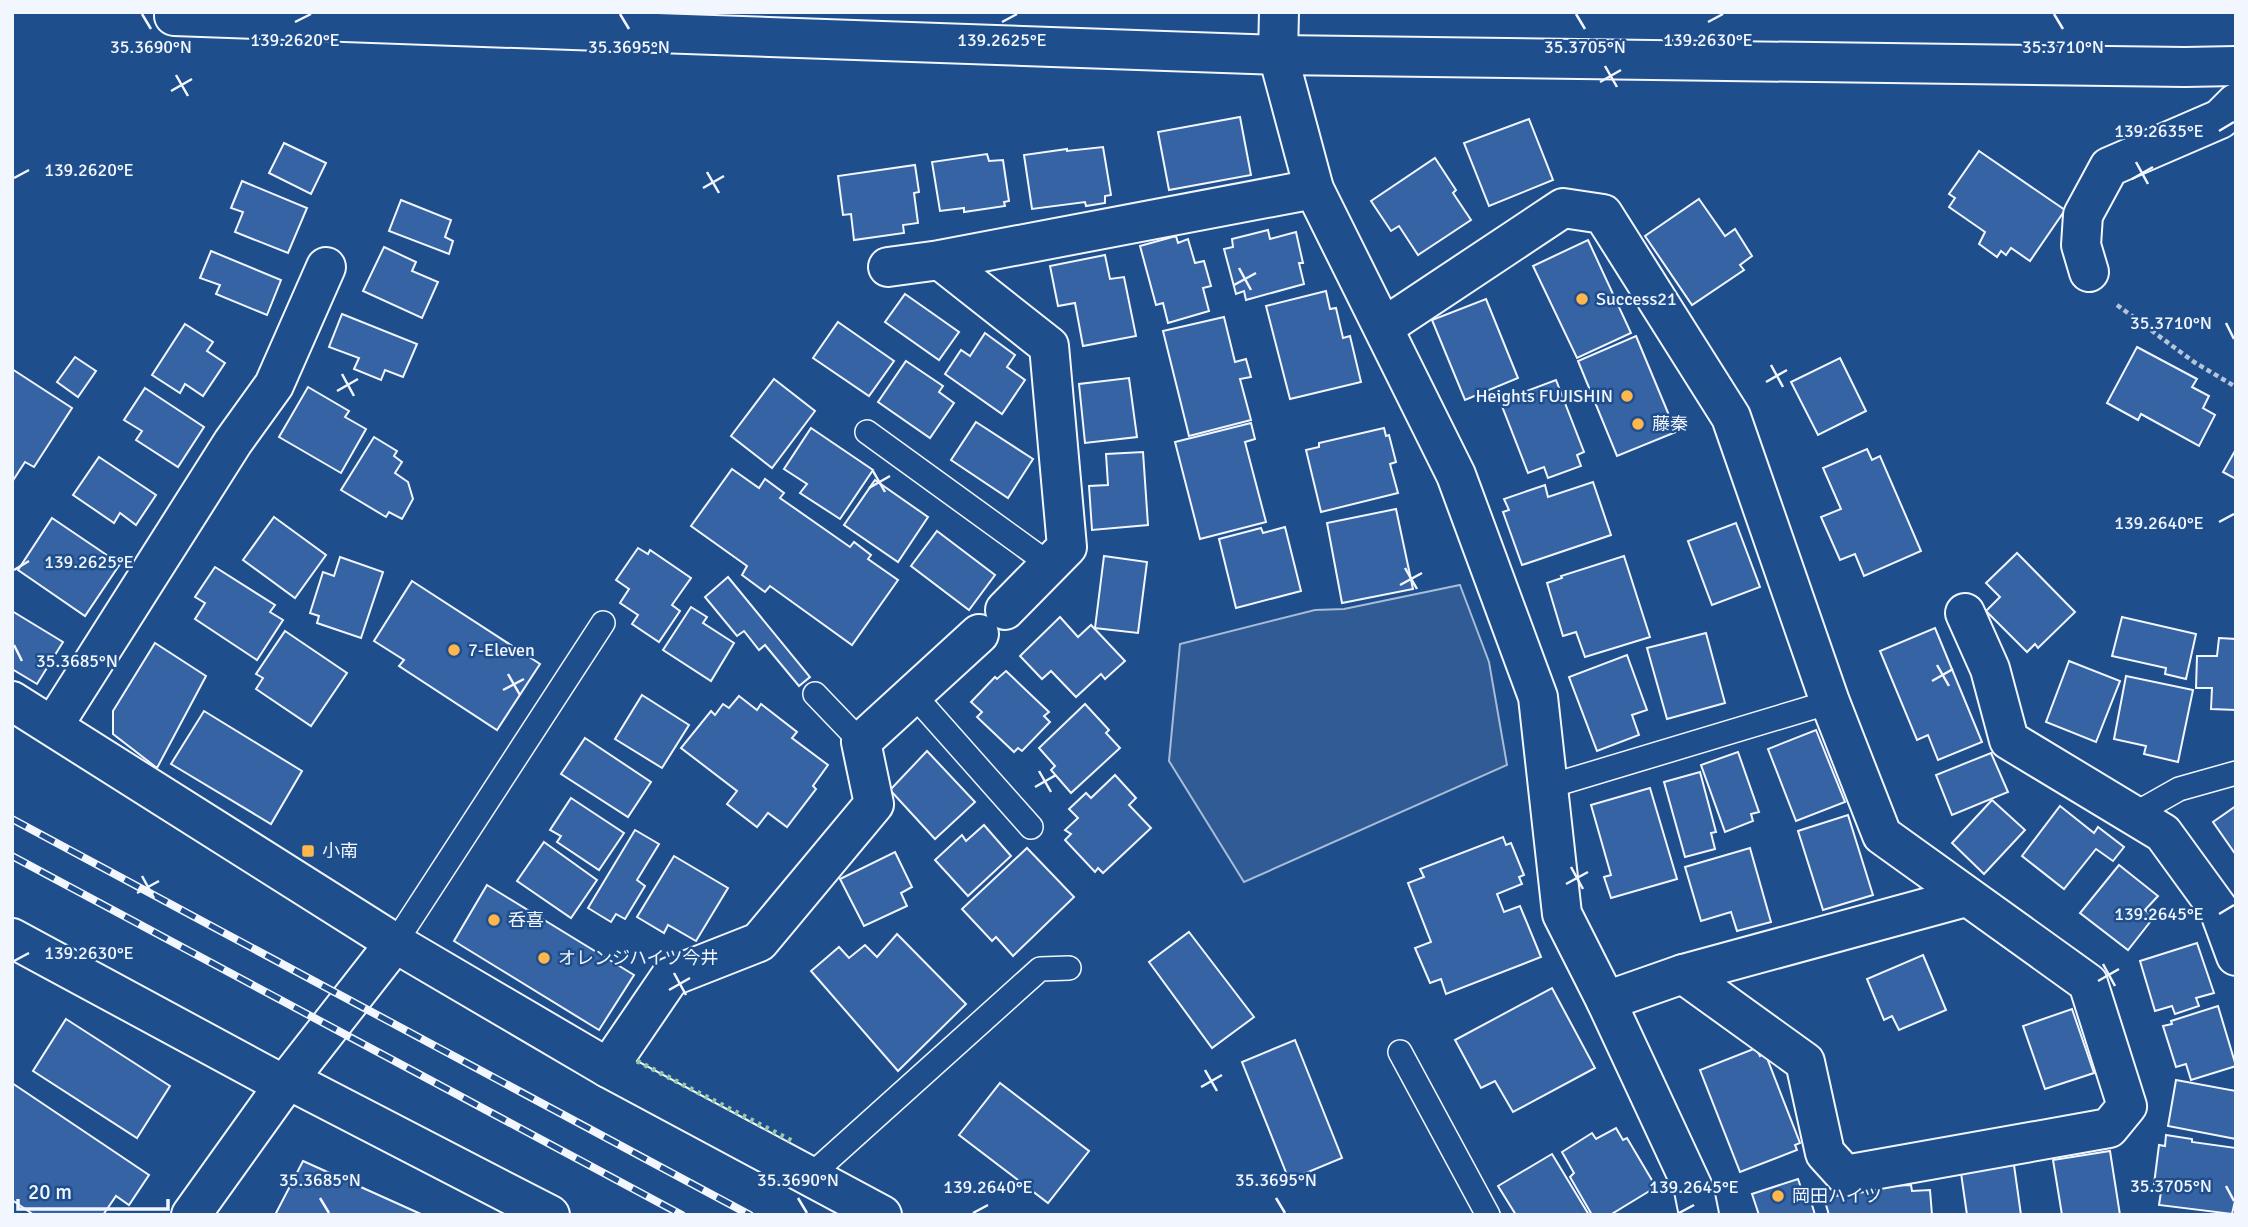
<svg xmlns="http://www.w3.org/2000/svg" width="2248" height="1227" font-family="Signika,'Noto Sans JP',sans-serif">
	<rect width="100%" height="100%" fill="#1f4e8c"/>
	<!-- pitch -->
	<path fill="#305b95" stroke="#a8bbd7" stroke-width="2" d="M1460,585L1489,662L1507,765L1244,882L1169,761L1180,644L1315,610L1344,609Z"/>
	<!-- building -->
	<g fill="#3563a3" stroke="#f2f6ff" stroke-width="2">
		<path d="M1240,117L1251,175L1169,190L1158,132Z"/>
		<path d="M1529,119L1553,180L1489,206L1464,143Z"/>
		<path d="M284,143L326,163L311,194L269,173Z"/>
		<path d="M1103,147L1111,195L1105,196V203L1086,206L1085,202L1032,209L1024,155L1067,149V151Z"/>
		<path d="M1979,151L2065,210L2030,261L2011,248L2006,255L2001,251L1997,257L1979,244L1985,232L1949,207L1955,198L1949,194Z"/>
		<path d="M987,154L989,161L1003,160L1009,201L1004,202L1005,206L964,212V208L940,211L932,162Z"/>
		<path d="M1435,158L1456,190L1453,193L1471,220L1418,255L1399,226L1391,231L1371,201Z"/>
		<path d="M915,165L919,192L914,193L918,223L903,225L904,233L854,240L851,214L843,215L838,176Z"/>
		<path d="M242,181L307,208L288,253L235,232L243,212L231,208Z"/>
		<path d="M1699,199L1725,236L1735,229L1752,256L1740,265L1744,270L1692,305L1645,236Z"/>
		<path d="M401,200L451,220L445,237L453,241L449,254L389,231Z"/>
		<path d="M1268,230L1270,239L1296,232L1303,263H1299L1304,284L1246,300L1244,291L1236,294L1224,249L1233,247L1232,239Z"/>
		<path d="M1176,236L1178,243L1188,239L1195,263L1204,261L1211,286L1203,288L1209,311L1168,323L1163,303L1156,305L1140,246Z"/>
		<path d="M1588,240L1631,333L1577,358L1533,266Z"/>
		<path d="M384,247L416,262L412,271L438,282L422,318L363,291Z"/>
		<path d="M211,251L281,280L267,315L216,294L220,285L200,278Z"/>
		<path d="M1105,255L1110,279L1124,277L1136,336L1083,346L1075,303L1058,306L1050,266Z"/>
		<path d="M1326,291L1330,309L1336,308L1343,338L1350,336L1361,382L1290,399L1266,306Z"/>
		<path d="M905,294L959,332L939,360L885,322Z"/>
		<path d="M1486,299L1518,378L1465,400L1432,320Z"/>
		<path d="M342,314L417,344L403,377L385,370L381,380L354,369L359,358L329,347Z"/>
		<path d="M1224,317L1235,362L1246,359L1251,377L1240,379L1251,420L1189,436L1163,331Z"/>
		<path d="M838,322L894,361L869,396L813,358Z"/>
		<path d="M185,324L213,342L207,351L225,363L203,396L185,384L180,393L152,375Z"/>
		<path d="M985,333L1015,355L1007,367L1025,380L1002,414L945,374L961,350L970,356Z"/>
		<path d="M1636,336L1676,432L1617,456L1578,361Z"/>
		<path d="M2137,347L2197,379L2192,387L2209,396L2203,408L2215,415L2199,446L2141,414L2138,420L2107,403Z"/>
		<path d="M75,357L96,371L78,397L57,382Z"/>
		<path d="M1840,358L1866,411L1818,435L1791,382Z"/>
		<path d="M906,361L943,386L939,392L954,403L930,438L878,402Z"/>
		<path d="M12,369L72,408L34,467L25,462L12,482Z"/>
		<path d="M1129,378L1137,437L1085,443L1079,384Z"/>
		<path d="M774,379L815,411L772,468L731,436Z"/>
		<path d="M1556,380L1584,452L1577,455L1581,466L1548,478L1544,467L1528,473L1500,401Z"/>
		<path d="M308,387L349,411L345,417L366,429L341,473L279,437Z"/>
		<path d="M145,388L204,427L178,467L136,440L142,431L124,420Z"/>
		<path d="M976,422L1033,459L1008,498L951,460Z"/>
		<path d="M1251,423L1255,439L1245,442L1266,522L1200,539L1175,442Z"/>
		<path d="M811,428L873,470L840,519L800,493L807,484L784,469Z"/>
		<path d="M1384,428L1386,436L1389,435L1396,462L1390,464L1398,493L1321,512L1306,450L1319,447V443Z"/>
		<path d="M374,437L397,451L394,456L402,462L395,473L408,482L413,499L402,519L389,512L386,517L341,490Z"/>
		<path d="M1867,449L1872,460L1880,456L1921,551L1864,576L1855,554L1840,560L1821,517L1841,509L1823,468Z"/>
		<path d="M2236,449V479L2223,472Z"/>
		<path d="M1143,452L1148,525L1092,530L1089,486L1108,485L1106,454Z"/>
		<path d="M99,457L156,495L136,525L120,513L114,523L73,495Z"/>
		<path d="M732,469L759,488L765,479L784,493L780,498L850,547L854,542L871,555L868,559L898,580L852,645L770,586L765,592L742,575L747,566L691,526Z"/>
		<path d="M875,480L928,517L898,562L844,525Z"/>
		<path d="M1593,482L1611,535L1522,565L1503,512L1509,510L1504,499L1545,485L1548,497Z"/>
		<path d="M1396,509L1413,589L1342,603L1327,523Z"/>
		<path d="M274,517L326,555L295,598L243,560Z"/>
		<path d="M52,518L120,564L85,616L18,570Z"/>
		<path d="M1736,523L1760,587L1712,605L1688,541Z"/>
		<path d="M1285,527L1301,591L1236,608L1219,539L1261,528L1263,533Z"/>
		<path d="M937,531L995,575L969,610L911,566Z"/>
		<path d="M638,548L648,554L650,550L691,578L672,605L680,611L659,642L632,624L638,615L620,603L629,589L616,580Z"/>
		<path d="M2017,553L2075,612L2038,648L2035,644L2027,652L1986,611L2000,597L1986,583Z"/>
		<path d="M1104,556L1147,562L1138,633L1095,628Z"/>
		<path d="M1624,556L1650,637L1585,657L1576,632L1563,636L1547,583L1562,578L1561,576Z"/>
		<path d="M340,557L383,572L361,638L317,623L319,616L310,613L323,572L334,576Z"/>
		<path d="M215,567L275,605L270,612L283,620L257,660L195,619L205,603L195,597Z"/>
		<path d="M728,577L810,677L799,686L765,645L759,650L744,631L737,636L705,597Z"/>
		<path d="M412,581L540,664L497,730L399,666L404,660L374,641Z"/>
		<path d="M691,607L707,617L703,623L734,643L711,681L663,650Z"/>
		<path d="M12,611L63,642L37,684L12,669Z"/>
		<path d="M1060,617L1078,637L1091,625L1125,661L1105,679L1101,674L1076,697L1051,671L1042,679L1020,656Z"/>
		<path d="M2122,617L2196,634L2186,679L2165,674L2166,668L2112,656Z"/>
		<path d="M1935,628L1982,742L1938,760L1928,735L1917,740L1880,651Z"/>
		<path d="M285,631L347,673L311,726L256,689L263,678L256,674Z"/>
		<path d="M1706,633L1725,703L1667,719L1647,648Z"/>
		<path d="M2219,638L2236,639V710L2211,709L2212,688H2196L2197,656H2217Z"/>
		<path d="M155,643L206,676L157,768L113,734V711Z"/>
		<path d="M1627,655L1647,710L1632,715L1639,735L1597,751L1569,677Z"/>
		<path d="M2069,661L2120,681L2096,742L2046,722Z"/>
		<path d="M1006,671L1049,712L1044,716L1050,722L1022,751L1018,748L1014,752L977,717L982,712L971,702L995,677L997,679Z"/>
		<path d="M2126,676L2193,690L2178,762L2144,754L2146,746L2114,739Z"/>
		<path d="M642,695L689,725L662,768L615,739Z"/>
		<path d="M739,696L757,710L761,704L797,732L792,738L828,765L813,786L816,789L787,827L768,813L757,827L727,804L737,791L681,748L711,711L715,715L723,704L729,708Z"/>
		<path d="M1085,704L1109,730L1106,733L1120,748L1071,793L1051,770L1055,766L1039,748Z"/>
		<path d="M204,711L302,771L271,824L171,764Z"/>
		<path d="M1816,730L1845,802L1796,821L1768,749Z"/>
		<path d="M585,738L651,782L628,817L561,774Z"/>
		<path d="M927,751L975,802L935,839L890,790Z"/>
		<path d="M1738,752L1759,812L1751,814L1753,821L1725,832L1701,765Z"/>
		<path d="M1991,753L2008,792L1952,815L1936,775Z"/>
		<path d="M1700,772L1716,832L1711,833L1715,849L1685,857L1664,782Z"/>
		<path d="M1115,775L1136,798L1129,805L1151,828L1103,873L1098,868L1095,872L1065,840L1071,834L1065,830L1078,818L1069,809L1086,793L1091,798Z"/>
		<path d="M1650,788L1677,879L1611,898L1604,877L1611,875L1591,805Z"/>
		<path d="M571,798L624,833L599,870L557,842L561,836L550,830Z"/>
		<path d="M1992,800L2025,830L1984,874L1952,843Z"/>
		<path d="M2060,806L2094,833L2098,827L2124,847L2113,861L2096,849L2064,889L2022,856Z"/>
		<path d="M2236,806V855L2213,822Z"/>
		<path d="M1848,815L1873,895L1823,910L1798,831Z"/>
		<path d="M984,825L1011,856L968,896L935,860L962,835L966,841Z"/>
		<path d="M635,830L659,844L637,880L645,886L625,919L616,914L611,922L588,908Z"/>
		<path d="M1503,837L1506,845L1511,843L1524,875L1519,877L1522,884L1497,894L1504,912L1520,906L1541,957L1446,994L1441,979L1430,983L1415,948L1431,942L1408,883L1424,877L1420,869Z"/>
		<path d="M544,842L597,880L571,918L517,881Z"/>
		<path d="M1027,848L1074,897L1013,956L996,937L992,941L962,909Z"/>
		<path d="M1750,848L1771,922L1737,931L1731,912L1701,921L1685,867Z"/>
		<path d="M895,852L912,887L901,893L907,906L864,926L840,879Z"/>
		<path d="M674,856L728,888L696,941L668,925L664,933L637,917Z"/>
		<path d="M2119,865L2158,896L2145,910L2154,917L2128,950L2080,913Z"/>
		<path d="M487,885L634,975L599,1030L454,941Z"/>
		<path d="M1189,932L1254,1017L1212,1048L1149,962Z"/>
		<path d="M897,934L966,1004L898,1071L811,971L839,947L849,958L865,945L877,957Z"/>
		<path d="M2197,943L2214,993L2196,998L2199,1006L2175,1014L2172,1006L2155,1011L2140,961Z"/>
		<path d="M1923,955L1946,1010L1899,1030L1892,1016L1884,1020L1867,979Z"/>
		<path d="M1552,988L1595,1068L1513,1112L1495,1081L1481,1088L1455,1040Z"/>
		<path d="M2218,1006L2236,1066L2191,1080L2186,1064L2176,1067L2163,1026L2172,1024L2171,1021Z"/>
		<path d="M2072,1009L2094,1073L2045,1089L2023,1026Z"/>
		<path d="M66,1019L170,1086L137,1138L33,1071Z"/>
		<path d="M1295,1040L1342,1158L1289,1180L1242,1062Z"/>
		<path d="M1756,1048L1760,1056L1765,1053L1800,1143L1795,1145L1797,1150L1740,1172L1700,1070Z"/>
		<path d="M2176,1080L2236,1091V1139L2168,1126Z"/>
		<path d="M12,1083L149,1175L129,1205L116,1196L103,1215H34L12,1200Z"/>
		<path d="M1000,1083L1089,1151L1048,1203L959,1135Z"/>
		<path d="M1616,1128L1623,1140L1627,1138L1656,1187L1610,1215H1592L1570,1177L1574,1173L1562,1152L1592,1133L1596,1139Z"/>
		<path d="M2166,1135L2192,1139V1142L2236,1148V1197L2232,1214L2159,1205L2162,1185L2154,1184L2159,1145L2165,1146Z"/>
		<path d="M2110,1151L2120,1215H2062L2053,1160Z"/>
		<path d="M1552,1154L1589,1215H1516L1498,1186Z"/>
		<path d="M303,1161L423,1215H275Z"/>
		<path d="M2014,1165L2021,1215H1967L1961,1173Z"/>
		<path d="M1798,1179L1805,1199L1810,1198L1815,1215H1759L1752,1194Z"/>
		<path d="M1911,1185L1912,1191L1930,1190L1932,1215H1829L1824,1198L1843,1195L1844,1188Z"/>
	</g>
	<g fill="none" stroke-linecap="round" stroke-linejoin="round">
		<defs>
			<g id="service">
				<path d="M867,432L1049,564"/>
				<path d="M815,694L861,742"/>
				<path d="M913,694L1031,827"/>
				<path d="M1547,787L1830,702"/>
				<path d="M2133,815L2179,789L2236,773"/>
				<path d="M395,943L603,623"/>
				<path d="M1400,1052L1488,1215"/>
				<path d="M810,1176L1040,969L1069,968"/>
			</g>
			<g id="minor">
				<path d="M1279,12L1278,55L1314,189L1456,475L1538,697L1562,914L1606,1001L1694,1190L1699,1215"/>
				<path d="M174,16L1278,55L2185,67L2236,66"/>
				<path d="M940,260L1049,346L1067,547L1005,610"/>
				<path d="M888,267L940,260L1314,189"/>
				<path d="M2089,272L2081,245L2083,215L2109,167L2220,119L2236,103"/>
				<path d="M1384,327L1563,208L1603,214L1731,417L1830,702L1882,835L2088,983L2127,1106L2109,1128L1845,1175L1825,1153L1805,1062L1683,974"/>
				<path d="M1965,613L1990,669L2009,740L2163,833L2219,910L2236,956"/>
				<path d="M12,701L395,943L608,1068L882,1215"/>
				<path d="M53,726L233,442L274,385L326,267"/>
				<path d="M1606,1001L1683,974L1966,897"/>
				<path d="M608,1068L670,977L759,942L874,804L861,742L979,634"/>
				<path d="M289,1080L550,1215"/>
				<path d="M191,1215L284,1085L395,943"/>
			</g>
			<path id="tertiary" d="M12,938L284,1085"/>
		</defs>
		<!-- service casing -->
		<use href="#service" stroke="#f2f6ff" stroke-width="26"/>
		<!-- minor casing -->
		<use href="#minor" stroke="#f2f6ff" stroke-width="42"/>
		<!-- tertiary casing -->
		<use href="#tertiary" stroke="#f2f6ff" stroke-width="42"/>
		<!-- path -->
		<path stroke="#b3c4dc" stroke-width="4.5" stroke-dasharray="5 3.5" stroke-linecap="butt" d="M2117,305L2194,362L2236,387"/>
		<!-- service -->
		<use href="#service" stroke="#1f4e8c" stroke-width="23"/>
		<!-- minor -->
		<use href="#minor" stroke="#1f4e8c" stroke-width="38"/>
		<!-- tertiary -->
		<use href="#tertiary" stroke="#1f4e8c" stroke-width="38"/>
		<defs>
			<g id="rail">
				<path d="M12,819L750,1215"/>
				<path d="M12,856L682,1215"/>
			</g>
		</defs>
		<!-- rail casing -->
		<use href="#rail" stroke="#f2f6ff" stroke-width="8"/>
		<!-- rail -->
		<use href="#rail" stroke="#1f4e8c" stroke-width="5" stroke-dasharray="16" stroke-linecap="butt"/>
		<!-- hedge -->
		<path stroke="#97c8a6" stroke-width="5" stroke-dasharray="3.5 5" stroke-linecap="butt" d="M637,1061L794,1142"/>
	</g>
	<!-- ticks -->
	<path fill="none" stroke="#f2f6ff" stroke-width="2.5" d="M142,14L151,29M620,14L629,29M1576,14L1585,29M2054,14L2063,29M295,22L311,14M1002,22L1017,14M1708,22L1723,14M1605,66L1617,87M176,75L188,96M1600,82L1621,70M171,91L192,79M2219,131L2234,122M2136,162L2148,184M707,172L719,193M14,178L29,170M2132,179L2153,167M703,188L724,176M1239,268L1251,290M1234,285L1256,273M2226,323L2234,339M1771,365L1783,387M342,374L354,396M1766,382L1787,370M337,391L358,379M873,471L885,492M869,488L890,476M2219,522L2234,514M1405,568L1417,589M14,570L29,561M1400,585L1422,573M14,645L22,661M1937,665L1949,686M508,674L520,695M1932,681L1953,669M503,690L524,679M1039,771L1051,792M1035,787L1056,775M1571,867L1583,889M142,876L154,898M1566,884L1588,872M137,893L159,881M2219,914L2234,905M14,961L29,953M2103,964L2115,986M674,973L686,995M2098,981L2119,969M669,990L690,978M1205,1070L1217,1091M1201,1087L1222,1075M2226,1186L2234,1201M320,1198L329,1213M798,1198L807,1213M1276,1198L1285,1213M973,1213L988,1205M1679,1213L1694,1205"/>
	<!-- markers -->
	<g fill="#ffb74d" stroke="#1f4e8c" stroke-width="2.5">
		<circle cx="1582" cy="299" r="7"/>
		<circle cx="1627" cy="396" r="7"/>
		<circle cx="1638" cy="424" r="7"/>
		<circle cx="454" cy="650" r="7"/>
		<rect x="301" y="844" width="14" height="14" rx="3.5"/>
		<circle cx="494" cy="920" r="7"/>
		<circle cx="544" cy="958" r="7"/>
		<circle cx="1778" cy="1196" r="7"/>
	</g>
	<g text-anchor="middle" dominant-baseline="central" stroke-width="5" stroke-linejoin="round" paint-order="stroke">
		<!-- poi labels -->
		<g font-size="18" fill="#f2f6ff" stroke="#1f4e8c" text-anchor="start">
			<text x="1596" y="299">Success21</text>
			<text x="1613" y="396" text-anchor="end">Heights FUJISHIN</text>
			<text x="1652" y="424">藤秦</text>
			<text x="468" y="650">7-Eleven</text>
			<text x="322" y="851">小南</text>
			<text x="508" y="920">呑喜</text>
			<text x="558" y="958">オレンジハイツ今井</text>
			<text x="1792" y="1196">岡田ハイツ</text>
		</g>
	</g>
	<g font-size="18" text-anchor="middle" fill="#f2f6ff" stroke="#1f4e8c" stroke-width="5" stroke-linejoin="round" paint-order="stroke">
		<text x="295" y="46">139.2620°E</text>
		<text x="1002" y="46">139.2625°E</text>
		<text x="1708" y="46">139.2630°E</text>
		<text x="151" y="53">35.3690°N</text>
		<text x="629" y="53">35.3695°N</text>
		<text x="1585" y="53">35.3705°N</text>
		<text x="2063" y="53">35.3710°N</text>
		<text x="2159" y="137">139.2635°E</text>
		<text x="89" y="176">139.2620°E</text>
		<text x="2171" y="329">35.3710°N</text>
		<text x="2159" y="529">139.2640°E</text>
		<text x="89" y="568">139.2625°E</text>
		<text x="77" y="667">35.3685°N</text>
		<text x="2159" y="920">139.2645°E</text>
		<text x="89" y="959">139.2630°E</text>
		<text x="320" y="1186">35.3685°N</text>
		<text x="798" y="1186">35.3690°N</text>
		<text x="1276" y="1186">35.3695°N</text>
		<text x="2171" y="1192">35.3705°N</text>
		<text x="988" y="1193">139.2640°E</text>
		<text x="1694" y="1193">139.2645°E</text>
	</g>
	<!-- border -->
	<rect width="2248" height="1227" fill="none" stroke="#f2f6ff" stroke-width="28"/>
	<!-- scale -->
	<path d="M18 1199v10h150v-10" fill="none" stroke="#f2f6ff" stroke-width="3.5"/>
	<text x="28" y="1199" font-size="21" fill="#f2f6ff" stroke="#1f4e8c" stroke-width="5" paint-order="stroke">20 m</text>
</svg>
